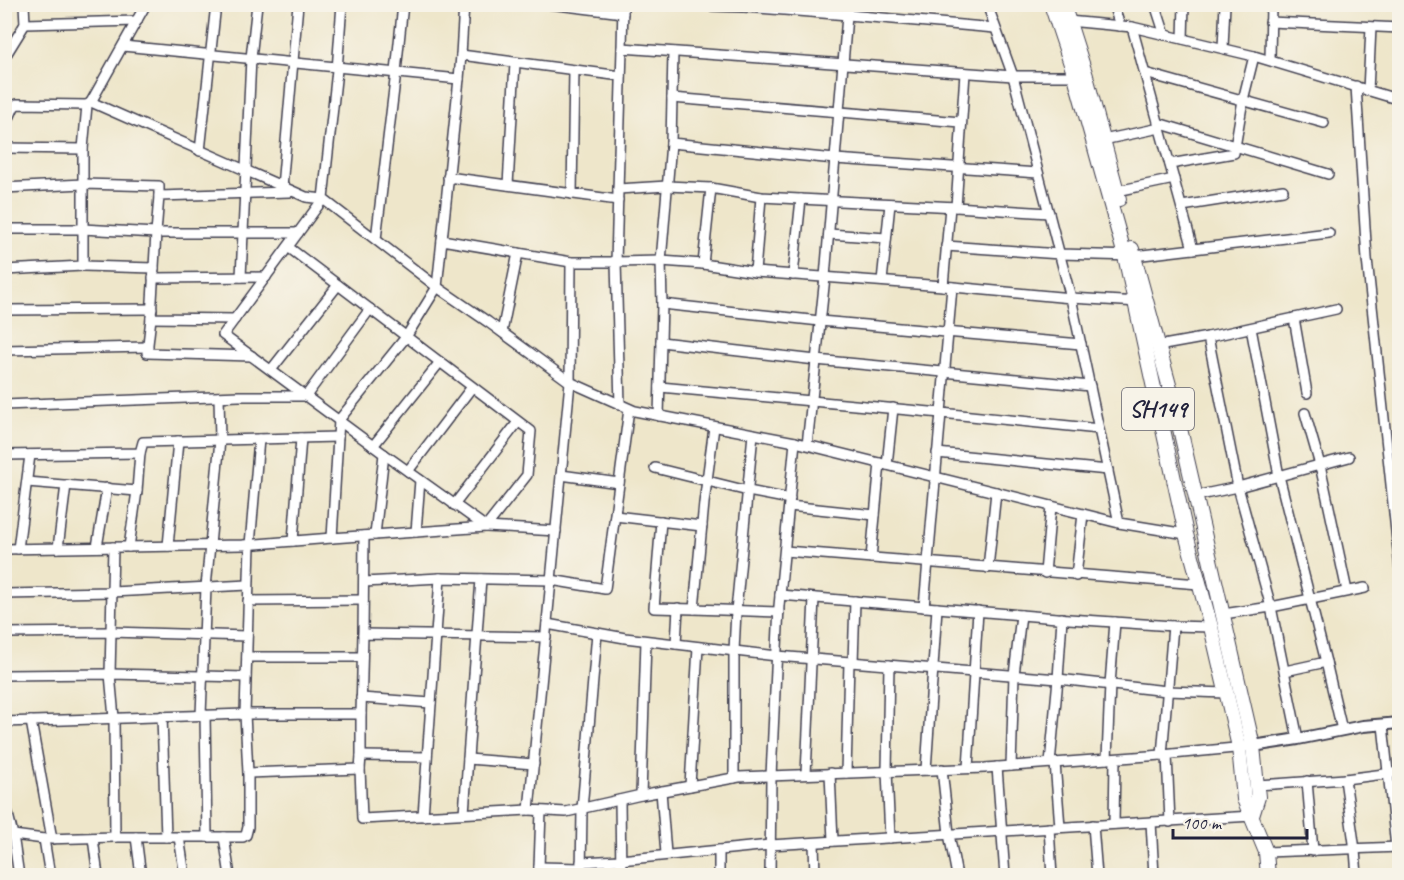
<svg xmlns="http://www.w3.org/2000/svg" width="1404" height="880" font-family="Caveat,sans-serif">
	<rect width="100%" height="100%" fill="#f7f3e8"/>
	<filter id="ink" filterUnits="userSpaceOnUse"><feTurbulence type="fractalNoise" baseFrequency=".0167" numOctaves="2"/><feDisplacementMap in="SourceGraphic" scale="12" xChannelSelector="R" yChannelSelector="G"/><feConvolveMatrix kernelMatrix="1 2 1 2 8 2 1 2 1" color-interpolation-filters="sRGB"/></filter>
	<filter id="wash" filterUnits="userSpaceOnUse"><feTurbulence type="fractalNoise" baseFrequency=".008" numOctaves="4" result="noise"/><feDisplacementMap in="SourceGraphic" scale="24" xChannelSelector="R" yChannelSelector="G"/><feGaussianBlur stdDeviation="1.35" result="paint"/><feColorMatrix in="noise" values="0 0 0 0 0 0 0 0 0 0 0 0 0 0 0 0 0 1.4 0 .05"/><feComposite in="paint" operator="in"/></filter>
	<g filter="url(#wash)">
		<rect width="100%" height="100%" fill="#eee6ca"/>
	</g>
	<g filter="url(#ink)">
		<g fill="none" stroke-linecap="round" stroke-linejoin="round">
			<defs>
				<g id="minor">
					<path d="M342,4L337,70L323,199L437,287L488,322L570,382L635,411L795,442L1119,523L1186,534"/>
					<path d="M549,4L623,13"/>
					<path d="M641,4L744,7L745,4"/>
					<path d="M987,4L1013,76L1071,298L1119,523"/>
					<path d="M1113,4L1120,26"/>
					<path d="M1155,4L1165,35"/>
					<path d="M744,7L848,15L995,28"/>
					<path d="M1068,21L1132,27L1254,56L1400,100"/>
					<path d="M1270,22L1400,28"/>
					<path d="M25,24L137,21"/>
					<path d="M1183,39L1184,4"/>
					<path d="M123,46L459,79L461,55L621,76"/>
					<path d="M622,48L623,4"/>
					<path d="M1223,48L1225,4"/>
					<path d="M673,52L671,143L835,159L1038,173"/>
					<path d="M461,55L464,4"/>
					<path d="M4,58L25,24L24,4"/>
					<path d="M1270,60L1271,4"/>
					<path d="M965,73L956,207L1049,213"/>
					<path d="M1145,73L1324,123"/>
					<path d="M1078,76H1013L622,48L616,262L661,261L703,264L755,272L943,286L1071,298L1139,302"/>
					<path d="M1356,86L1367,259L1400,569"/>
					<path d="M1368,91L1371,27"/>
					<path d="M672,98L961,122"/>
					<path d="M1398,100L1400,74"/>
					<path d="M91,102L306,197L323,199L223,335L384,454L486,527L556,531"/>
					<path d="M1158,123L1328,174"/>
					<path d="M5,127L14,107L17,104L87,105"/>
					<path d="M1103,140L1160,128"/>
					<path d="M4,148L83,149"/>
					<path d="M200,151L216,4"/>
					<path d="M1170,164L1234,153L1243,100L1254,56"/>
					<path d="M448,177L618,200"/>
					<path d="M508,185L515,63"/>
					<path d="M282,187L298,4"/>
					<path d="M4,188L83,184L159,186V196"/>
					<path d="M618,189L667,186L711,188L761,197L956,207"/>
					<path d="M1117,191L1174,179"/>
					<path d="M572,194L574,70"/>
					<path d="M1182,206L1283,190"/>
					<path d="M4,229H82L156,233H298"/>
					<path d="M829,234L886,238"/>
					<path d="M376,239L396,72L403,4"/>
					<path d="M442,240L571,262H616L620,405"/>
					<path d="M946,246L1060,254L1134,256L1193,249L1132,27"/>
					<path d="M288,247C369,308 450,370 531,431L527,475L486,527L332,538L339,420L406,337L437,287L459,79"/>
					<path d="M1193,249L1329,233"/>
					<path d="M571,262L570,382L529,810L566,812L641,795L739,777L985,768L1162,755L1245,747"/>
					<path d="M703,264L711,188"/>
					<path d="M83,266L154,268"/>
					<path d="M4,270L83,266V149L87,105L91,102L146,4"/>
					<path d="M755,272L761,197"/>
					<path d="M793,275L801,199"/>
					<path d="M241,277L251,58L257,4"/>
					<path d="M153,278L266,277"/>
					<path d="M882,281L890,204"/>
					<path d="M943,286L950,207"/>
					<path d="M662,304L820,321L1081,344"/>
					<path d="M4,310L152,309"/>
					<path d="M151,318L147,353L252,356"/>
					<path d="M1294,318L1307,393"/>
					<path d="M235,319L151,318L156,233L159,196L290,192"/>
					<path d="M1251,328L1279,476L1326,662L1342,730"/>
					<path d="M502,332L518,253"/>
					<path d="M1208,337L1238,487L1271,607L1298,739"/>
					<path d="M661,342L816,360L1090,386"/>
					<path d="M1158,346L1208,337L1336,309"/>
					<path d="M4,350L148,347"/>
					<path d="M271,370L338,285"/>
					<path d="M660,387L941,413L1099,429"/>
					<path d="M4,405L239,396H306L370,309"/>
					<path d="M1305,413L1320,465L1347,591"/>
					<path d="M659,416L662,304L661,261L671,143"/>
					<path d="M714,427L704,503L694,609L779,612"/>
					<path d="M259,439L250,545L245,714H361V756L360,769L362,819L529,810"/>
					<path d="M807,445L825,277L848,4"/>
					<path d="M373,446L440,362"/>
					<path d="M937,453L1108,470"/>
					<path d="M4,455L140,453L143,442L338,437"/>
					<path d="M887,465L893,408"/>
					<path d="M655,468L748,491L790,499"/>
					<path d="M408,471L472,387"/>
					<path d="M561,475L619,483"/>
					<path d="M27,482L137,491"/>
					<path d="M1195,496L1238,487L1349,457"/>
					<path d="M454,505L518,422"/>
					<path d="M789,506L875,515"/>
					<path d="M615,516L702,526"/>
					<path d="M661,521L654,608L694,609"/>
					<path d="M416,532L420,480"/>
					<path d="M375,535L384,454"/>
					<path d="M293,541L301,438"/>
					<path d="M168,546L178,441"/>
					<path d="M97,547L107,488"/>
					<path d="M113,547L110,674L114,718L115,837"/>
					<path d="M129,547L137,491L140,453"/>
					<path d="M58,548L66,485"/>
					<path d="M4,549L243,545L332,538"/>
					<path d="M18,549L30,455"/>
					<path d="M785,551L1199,584"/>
					<path d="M871,558L880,463"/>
					<path d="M988,568L996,492"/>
					<path d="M1045,573L1051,506"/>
					<path d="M1076,576L1083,514"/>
					<path d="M364,582L440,578"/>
					<path d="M4,594L112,592L248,585"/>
					<path d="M780,595L1069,619L1173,626L1211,627"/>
					<path d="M248,601L363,600"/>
					<path d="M924,607L952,287"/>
					<path d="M1223,614L1271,607L1365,588"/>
					<path d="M547,624L625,638L777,656L1058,679L1167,691L1226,693"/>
					<path d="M4,633L111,632L247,636"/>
					<path d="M363,634L364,536"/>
					<path d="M676,644L678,608"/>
					<path d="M247,657H362"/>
					<path d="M853,662L855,601"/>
					<path d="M889,665L887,771L890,838"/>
					<path d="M1285,671L1326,662"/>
					<path d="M4,675L110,674L246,677"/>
					<path d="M361,698L431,703"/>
					<path d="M361,714L363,634L546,637"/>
					<path d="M201,715L206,587L220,440L219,397"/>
					<path d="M205,715L207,837"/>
					<path d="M162,716L166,837"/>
					<path d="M31,721L52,839"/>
					<path d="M4,722L245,714L248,773V827L246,835L243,837H115L44,839L13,835L4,798"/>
					<path d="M1383,725L1396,847"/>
					<path d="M1162,755L1173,626"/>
					<path d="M1167,755L1170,822"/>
					<path d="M361,756L427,757"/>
					<path d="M468,759L534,764"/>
					<path d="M1107,759L1110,684L1115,622"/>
					<path d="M1050,763L1058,679L1062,618"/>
					<path d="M1055,763L1060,827"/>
					<path d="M1011,766L1014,675L1021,615"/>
					<path d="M997,767L1005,876"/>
					<path d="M968,768L978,611"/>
					<path d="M942,769L949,834L957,876"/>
					<path d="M926,770L937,608"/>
					<path d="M248,773L360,769"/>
					<path d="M830,773L833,841"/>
					<path d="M846,773L849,662"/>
					<path d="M806,774L814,598"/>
					<path d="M734,778V651L736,611L753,434"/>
					<path d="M1345,779L1400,772"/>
					<path d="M1307,781L1313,851"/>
					<path d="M1258,785L1345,779L1355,850L1357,876"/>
					<path d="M690,786L698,647"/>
					<path d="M661,791L666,854"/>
					<path d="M641,795L646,641"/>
					<path d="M620,800L621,876"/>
					<path d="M464,813L481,579"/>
					<path d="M423,816L440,578L551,580L605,589L629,409"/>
					<path d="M1151,822L1154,876"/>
					<path d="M1114,824L1115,759"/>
					<path d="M1093,825L1097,876"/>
					<path d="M1049,828L1052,876"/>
					<path d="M13,835L19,876"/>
					<path d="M136,837L141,876"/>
					<path d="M179,837L185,876"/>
					<path d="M224,837L230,876"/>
					<path d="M93,838L98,876"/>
					<path d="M44,839L50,876"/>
					<path d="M814,843L815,876"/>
					<path d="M719,850V876"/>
					<path d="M1266,852L1400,847"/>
					<path d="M581,862L620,860L770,845L1252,816"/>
					<path d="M539,867L541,811"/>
					<path d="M539,876V867L581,868"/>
					<path d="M581,876L582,809L597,633"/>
					<path d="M770,876L771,776L779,606L795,442"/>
				</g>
				<path id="tertiary" d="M1253,746L1298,739L1363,726L1400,723"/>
				<g id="primary">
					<path d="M1051,4L1075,76L1125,256L1186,534L1211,627L1239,747L1244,799L1266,852L1268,876"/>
					<path d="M1063,4L1086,76L1119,199"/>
					<path d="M1132,249L1175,407L1253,746L1258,797L1252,816"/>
				</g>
			</defs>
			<!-- minor casing -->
			<use href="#minor" stroke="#413f50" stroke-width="12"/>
			<!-- tertiary casing -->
			<use href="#tertiary" stroke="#413f50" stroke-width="14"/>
			<!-- primary casing -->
			<use href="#primary" stroke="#413f50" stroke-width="16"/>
			<!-- minor -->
			<use href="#minor" stroke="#fff" stroke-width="9"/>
			<!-- tertiary -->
			<use href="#tertiary" stroke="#fff" stroke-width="10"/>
			<!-- primary -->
			<use href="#primary" stroke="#fff" stroke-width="14"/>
		</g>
	</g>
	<g text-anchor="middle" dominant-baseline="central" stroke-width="5" stroke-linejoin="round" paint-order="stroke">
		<!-- shield labels -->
		<rect fill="#f7f3e8" stroke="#62616f" stroke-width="1.5" x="1122" y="388" width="72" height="42" rx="4.5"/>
		<g font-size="24" font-weight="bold" fill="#22223b">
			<text x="1158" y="409">SH149</text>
		</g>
	</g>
	<!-- margin -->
	<rect width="1404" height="880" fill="none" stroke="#f7f3e8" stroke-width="24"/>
	<!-- scale -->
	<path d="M1173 829v9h134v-9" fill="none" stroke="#22223b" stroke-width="3"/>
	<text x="1182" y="829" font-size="18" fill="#22223b" stroke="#f7f3e8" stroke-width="4.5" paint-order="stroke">100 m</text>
</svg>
